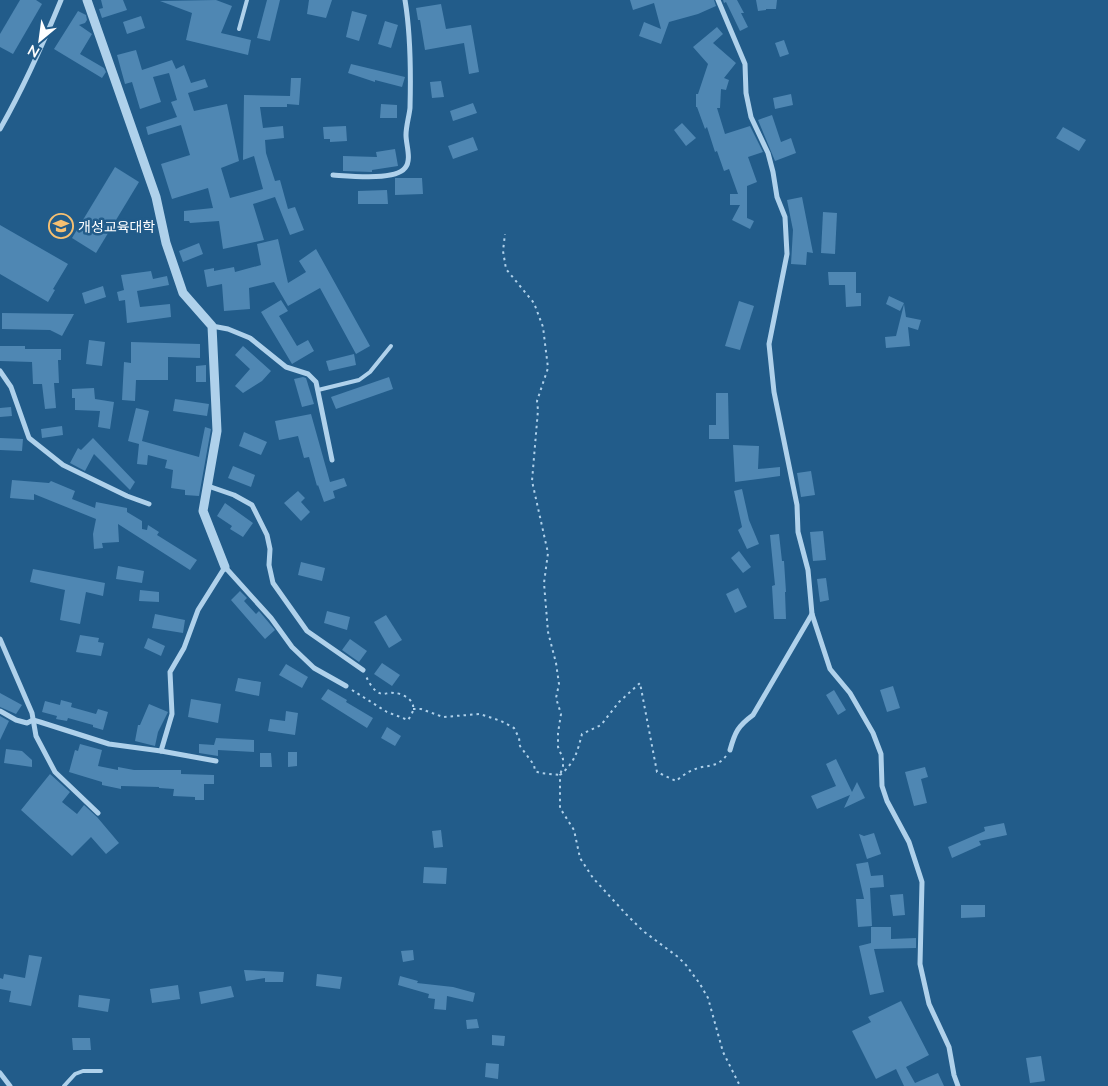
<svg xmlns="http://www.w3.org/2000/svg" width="1108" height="1086" font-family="Lato,'Noto Sans KR',sans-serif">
	<rect width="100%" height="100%" fill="#225c8a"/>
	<!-- building -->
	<g fill="#4f87b3">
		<path d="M20,0H36L42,4L13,54L0,47V34Z"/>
		<path d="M101,0H123L127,10L102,18L99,9L103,8Z"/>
		<path d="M216,0L232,6L221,33L251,40L248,55L186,40L192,13L160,1Z"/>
		<path d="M267,0H280L270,41L257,38Z"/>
		<path d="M309,0H332L326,18L307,14Z"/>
		<path d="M630,0H714L716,6L698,14L669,22L661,44L639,36L644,22L661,29L654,3L633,10Z"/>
		<path d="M723,0H737L744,13H741L748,27L740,31L726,2L724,3Z"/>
		<path d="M756,0H777L776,9H766V10L758,11Z"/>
		<path d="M441,4L446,29L471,25L479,72L469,74L464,43L425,50L420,20H418L416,8Z"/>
		<path d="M78,11L86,15L87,20L85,23L79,25L92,34L80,54L104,68L106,72L102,78L54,49Z"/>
		<path d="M352,11L367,15L359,41L346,37Z"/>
		<path d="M141,16L145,28L127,34L123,22Z"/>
		<path d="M385,21L398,25L391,48L378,44Z"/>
		<path d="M717,27L723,34L713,43L736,63L724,78L729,80L726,90L721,89L720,108H717L725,134L750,126L763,152L748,157L757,182L747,186V218L754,221L750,229L732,220L740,205H730V194H738L729,169L724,171L717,151L715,152L707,127L705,129L697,107H696V94H698L708,64L693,47Z"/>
		<path d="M784,40L789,54L780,57L775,43Z"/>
		<path d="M136,50L142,70L172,60L176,69L184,65L191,83L205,79L208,87L188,93L194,111L227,104L239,161L221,168L230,198L263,189L254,156L243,160L244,95L290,96L291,78H301L299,105L287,104V107H260L263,128L283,126L284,138L265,140L266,153L275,181L280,180L288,209L295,207L304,230L290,235L275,197L253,204L264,240L223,249L219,221L190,223L189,221H184V211L213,208L208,188L172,199L161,164L190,155L181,125L148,135L146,127L177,117L171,102L177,100L169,73L153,77L161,102L140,109L132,82L125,84L117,55Z"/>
		<path d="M351,64L405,77L402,87L375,80V82L348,73Z"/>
		<path d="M441,81L444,97L432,98L430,82Z"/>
		<path d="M791,94L793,105L775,109L773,98Z"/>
		<path d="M473,103L477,113L453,121L450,111Z"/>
		<path d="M381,104L397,105V118H380Z"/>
		<path d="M772,115L781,142L791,138L796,153L775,161L758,120Z"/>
		<path d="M682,123L696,138L686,146L674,130Z"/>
		<path d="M346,126L347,141L330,142V139H324L323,127Z"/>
		<path d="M1063,127L1086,140L1079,151L1056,138Z"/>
		<path d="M473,137L478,150L453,159L448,146Z"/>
		<path d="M395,149L398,166L372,170V172L343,171V156L377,157L376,152Z"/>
		<path d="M115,167L139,182L96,253L72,238Z"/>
		<path d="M395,178H422L423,194L395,195Z"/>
		<path d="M387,190L388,204H358V191Z"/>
		<path d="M802,197L813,253L807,252L806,265L791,264L793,230L787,200Z"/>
		<path d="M823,212L837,213L835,254L821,253Z"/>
		<path d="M0,225L68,264L53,289L55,290L48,302L0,274Z"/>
		<path d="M278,239L288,283L306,272L299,261L316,249L370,346L356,354L320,288L288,306L274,282L249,288L250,309L224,311L222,284L207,287L204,270L214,268V271L234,267L235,272L261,265L257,244Z"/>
		<path d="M199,243L203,254L183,262L179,251Z"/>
		<path d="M151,271L153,279L167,276L169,285L137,291L140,307L170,304L171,317L127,323L125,300L119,301L117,292L124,290L121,275Z"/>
		<path d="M828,272H856V293H861V306L846,307L845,285H829Z"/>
		<path d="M103,286L106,297L85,304L82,293Z"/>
		<path d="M889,296L904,303L900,311L886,304Z"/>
		<path d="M281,300L288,311L279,316L297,346L308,340L314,351L292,364L261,312Z"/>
		<path d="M739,301L754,306L740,350L725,346Z"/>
		<path d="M904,304L906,317L921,320L918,330L908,327L910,346L886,348L885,337L896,336Z"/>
		<path d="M2,313L74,314L62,336L50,330L2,329Z"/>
		<path d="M89,340L105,342L102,366L86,364Z"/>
		<path d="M131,342L200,344V358L168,357V380H136L135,401L122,400L124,362L131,363Z"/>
		<path d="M0,346H25V349H61V360H58L59,383H54L56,408L45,409L42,384H33L32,362L0,361Z"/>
		<path d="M243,346L271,371L262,381L243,393L235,386L250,369L235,355Z"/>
		<path d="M354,354L356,365L329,371L326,361Z"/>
		<path d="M206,365V382H196V366Z"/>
		<path d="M303,377L306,378L314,404L302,407L294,379Z"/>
		<path d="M389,377L393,389L336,409L331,397Z"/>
		<path d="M94,388L95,399L114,402L110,429L98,427L100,411L75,410V398H72V389Z"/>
		<path d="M716,393H728L729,439H709V425H716Z"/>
		<path d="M175,399L209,404L207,416L173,411Z"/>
		<path d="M11,407L12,416L0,417V408Z"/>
		<path d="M136,408L149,411L142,441L199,457L205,427L211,429L199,496L185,495V490L171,488L173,470L165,468L167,460L148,455L147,465L137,464L139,444L128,441Z"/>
		<path d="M311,414L330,482L344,478L347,486L333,491L335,498L324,502L318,485L317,486L309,457L304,458L298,436L279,440L275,421Z"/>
		<path d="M62,426L63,435L42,438L41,429Z"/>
		<path d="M244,432L267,442L261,455L239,446Z"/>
		<path d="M0,438L23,439L22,451L0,450Z"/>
		<path d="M93,438L135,482L130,490L94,454L85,471L70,463L78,448L81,450Z"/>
		<path d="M733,445L759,446L758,469L780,467V476L735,482Z"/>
		<path d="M233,466L255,475L251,487L228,478Z"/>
		<path d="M811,471L815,495L801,497L797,473Z"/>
		<path d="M12,480L49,483L51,481L75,491L72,499L95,508L96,502L127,508V512L142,521V529L147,530L148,525L159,532L157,535L197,560L190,570L118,524L119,542L102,543L103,548L94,549L93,534L96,519L34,494V500L10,498Z"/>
		<path d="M742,489L749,520L759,544L747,549L738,530L742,527L734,491Z"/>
		<path d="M298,491L305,498L301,502L310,512L301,521L284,503Z"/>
		<path d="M225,503L253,523L243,537L230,529L232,526L217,516Z"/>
		<path d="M823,531L826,560L813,561L810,532Z"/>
		<path d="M779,534L782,561H784L786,592H785L786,619H774L772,586L775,585L770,535Z"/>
		<path d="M739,551L751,567L743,573L731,558Z"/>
		<path d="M301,562L325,568L322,581L298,575Z"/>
		<path d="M118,566L144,571L142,583L116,579Z"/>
		<path d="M33,569L105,583L103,596L86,592L80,624L60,620L65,590L30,582Z"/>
		<path d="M826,578L829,600L820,602L817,579Z"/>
		<path d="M738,588L747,607L735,613L726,594Z"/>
		<path d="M140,590L159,592V602L139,601Z"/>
		<path d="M240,591L247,598L244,601L256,614L259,611L275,630L265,639L231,600Z"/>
		<path d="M327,611L350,617L347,630L324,623Z"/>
		<path d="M155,614L185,620L183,633L152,628Z"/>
		<path d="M386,615L402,640L389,648L374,622Z"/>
		<path d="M80,635L99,638L98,642L104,643L101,656L76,652Z"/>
		<path d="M148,638L165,646L161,656L144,648Z"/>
		<path d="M350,639L367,651L359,662L342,650Z"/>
		<path d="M382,663L400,675L392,686L374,674Z"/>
		<path d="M286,664L308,677L302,688L279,675Z"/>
		<path d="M238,678L261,682L259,696L235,691Z"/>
		<path d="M893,686L900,708L887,712L880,690Z"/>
		<path d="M328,689L347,700L346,702L373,718L367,728L321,699Z"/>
		<path d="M834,690L846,710L838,715L826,695Z"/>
		<path d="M0,693L22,705L16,714L0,707Z"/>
		<path d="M191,699L221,704L218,723L188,717Z"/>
		<path d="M61,700L72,703L71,707L96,714L98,709L108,712L103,730L93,727V725L68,718L67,721L56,719L57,716L42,712L45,701L60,705Z"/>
		<path d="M149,704L168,712L158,732L155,746L135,741L138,725H140Z"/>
		<path d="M286,711L298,713L295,735L268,731L270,719L285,721Z"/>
		<path d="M0,716L9,721L0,740Z"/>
		<path d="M387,727L401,736L395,746L381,738Z"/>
		<path d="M216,738L254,740V752L218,750V756L199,753V744L214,745Z"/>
		<path d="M80,744L102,750L98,766L118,770V767L134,770H181V774L214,775V784H204V800H195V797L173,796L174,789L159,788V787L121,786V789L102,785V782L69,772L75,750L78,751Z"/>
		<path d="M6,749L22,751L32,760V767L4,763Z"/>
		<path d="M288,752H297V766L288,767Z"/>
		<path d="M260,753H271L272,767H260Z"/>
		<path d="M836,759L852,792L857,782L865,798L844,808L850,795L817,809L811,796L836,786L826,764Z"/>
		<path d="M925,767L928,777L921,779L927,803L914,806L905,772Z"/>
		<path d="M50,774L70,792L62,802L77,814L84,805L97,817L119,843L106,854L91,837L72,856L21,810Z"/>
		<path d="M1004,823L1007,835L979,841L981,845L952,858L948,847L985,831L984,827Z"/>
		<path d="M441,830L443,847L434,848L432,831Z"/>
		<path d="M874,833L881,854L867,859L859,834L864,836Z"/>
		<path d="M868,862L871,876L883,875L884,887L870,888L872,926L858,927L856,899H864L856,864Z"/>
		<path d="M424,867L447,868L446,884L423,883Z"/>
		<path d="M903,894L905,915L893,916L890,895Z"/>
		<path d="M961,905H985V917L961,918Z"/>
		<path d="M871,927H891V939L916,938V948L874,949L884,992L870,995L859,946L871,943Z"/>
		<path d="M413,950L414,960L403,962L401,951Z"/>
		<path d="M29,955L42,957L31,1006L9,1002L11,991L0,989V978L3,979L4,974L25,978Z"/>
		<path d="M244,970L284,972L283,982H265V978L246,981Z"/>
		<path d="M317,974L342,977L340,989L316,986Z"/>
		<path d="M400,976L418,981L417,983L453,987L475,993L473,1002L447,996L446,1010L434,1009L435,999L428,998L429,994L398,985Z"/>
		<path d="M178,985L180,999L152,1003L150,989Z"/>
		<path d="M231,986L234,997L201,1004L199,992Z"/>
		<path d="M79,995L110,999L108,1012L78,1007Z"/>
		<path d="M901,1001L929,1055L906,1067L915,1083L938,1073L944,1086H904L896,1069L876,1079L852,1031L871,1022L868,1017Z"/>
		<path d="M477,1019L479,1028L467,1029L466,1020Z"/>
		<path d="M492,1035L505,1036L504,1046L492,1045Z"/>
		<path d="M72,1038H90L91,1050H73Z"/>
		<path d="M1041,1056L1045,1081L1030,1083L1026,1058Z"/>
		<path d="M486,1063L499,1064L498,1079L485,1077Z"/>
	</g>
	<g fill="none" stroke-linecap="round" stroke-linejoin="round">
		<!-- path -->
		<g stroke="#afd1eb" stroke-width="2" stroke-dasharray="2.5 4" stroke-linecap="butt">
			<path d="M352,690L387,712L408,720C410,717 413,713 413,709C415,700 402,693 394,693C390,692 386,694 382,694C374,692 369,683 366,676"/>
			<path d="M413,709H421L443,717L480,714L501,721L514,728L519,738L520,746L534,765L535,771L540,773L560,775L563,766V759L558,747V733L561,714L556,698L559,684L556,663L548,632L544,583L548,553L532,481L538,410L537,401L548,368L543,327L534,303L506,269L503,251L505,234"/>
			<path d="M726,756C716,769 705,764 693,770C687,772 681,777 676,781L657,772L640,683L619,702L601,725L582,734C577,753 575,762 560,775V808L574,830L580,858L593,878L626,914L643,931L678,957L686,965L700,984L708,998L723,1052L740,1086"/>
		</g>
		<!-- service -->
		<g stroke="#afd1eb" stroke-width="4">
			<path d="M239,29L247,0"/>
			<path d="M318,390L359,380L370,372L391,346"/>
			<path d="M64,1086L75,1074L83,1071H101"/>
		</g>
		<!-- minor -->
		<g stroke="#afd1eb" stroke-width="5">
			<path d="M718,0L745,64L746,93L751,117L768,153L773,172L777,197L785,217L787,254L769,344L774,392L797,505L798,532L808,570L812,614L753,715C738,726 735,732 730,750"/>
			<path d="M0,129C24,87 43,44 61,0"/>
			<path d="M333,175C349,176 395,181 405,168C412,160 406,145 406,135C406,126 409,117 410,108C411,71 411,36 405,0"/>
			<path d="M212,326L228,329L250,338L286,367L308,374L316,382L332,460"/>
			<path d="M0,371L11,387L29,438L63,465L127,496L149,504"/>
			<path d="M208,486L234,495L252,505L267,535L270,549L269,565L273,583L307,631L363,670"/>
			<path d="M812,614L830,669L850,693L873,733L881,754L882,786L887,801L909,842L922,882L920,964L929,1004L949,1047L954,1075L958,1086"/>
			<path d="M0,639L32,713L36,736L55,772L98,813"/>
			<path d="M0,711L16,720L27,723L33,720L40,722L109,744L161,751L216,761"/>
			<path d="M161,751L172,714L170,672L184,648L198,610L225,567L271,618L292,647L314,668L346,686"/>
			<path d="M0,1073L10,1086"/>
		</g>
		<!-- tertiary -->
		<path stroke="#afd1eb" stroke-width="9" d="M87,0L156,197L166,243L183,293L212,326L217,431L203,511L225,567"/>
	</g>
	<!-- icons -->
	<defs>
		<symbol id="school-ring" viewBox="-11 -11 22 22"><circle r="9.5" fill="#225c8a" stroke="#f7c071" stroke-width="1.5"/><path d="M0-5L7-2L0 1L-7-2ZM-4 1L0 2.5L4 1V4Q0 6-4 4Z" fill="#f7c071"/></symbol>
	</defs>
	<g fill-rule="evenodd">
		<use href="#school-ring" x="47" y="212" width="28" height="28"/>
	</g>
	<g text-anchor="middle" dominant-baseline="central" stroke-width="5" stroke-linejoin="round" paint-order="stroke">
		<!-- poi labels -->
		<g font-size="14" fill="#fff" stroke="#225c8a" text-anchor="start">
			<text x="78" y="226">개성교육대학</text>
		</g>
	</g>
	<!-- north arrow -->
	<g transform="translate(40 40) rotate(209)" stroke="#225c8a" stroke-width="4" paint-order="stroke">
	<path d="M0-4L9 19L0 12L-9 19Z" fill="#ffffff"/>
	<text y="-8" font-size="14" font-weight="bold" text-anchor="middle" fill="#ffffff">N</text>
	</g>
</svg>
